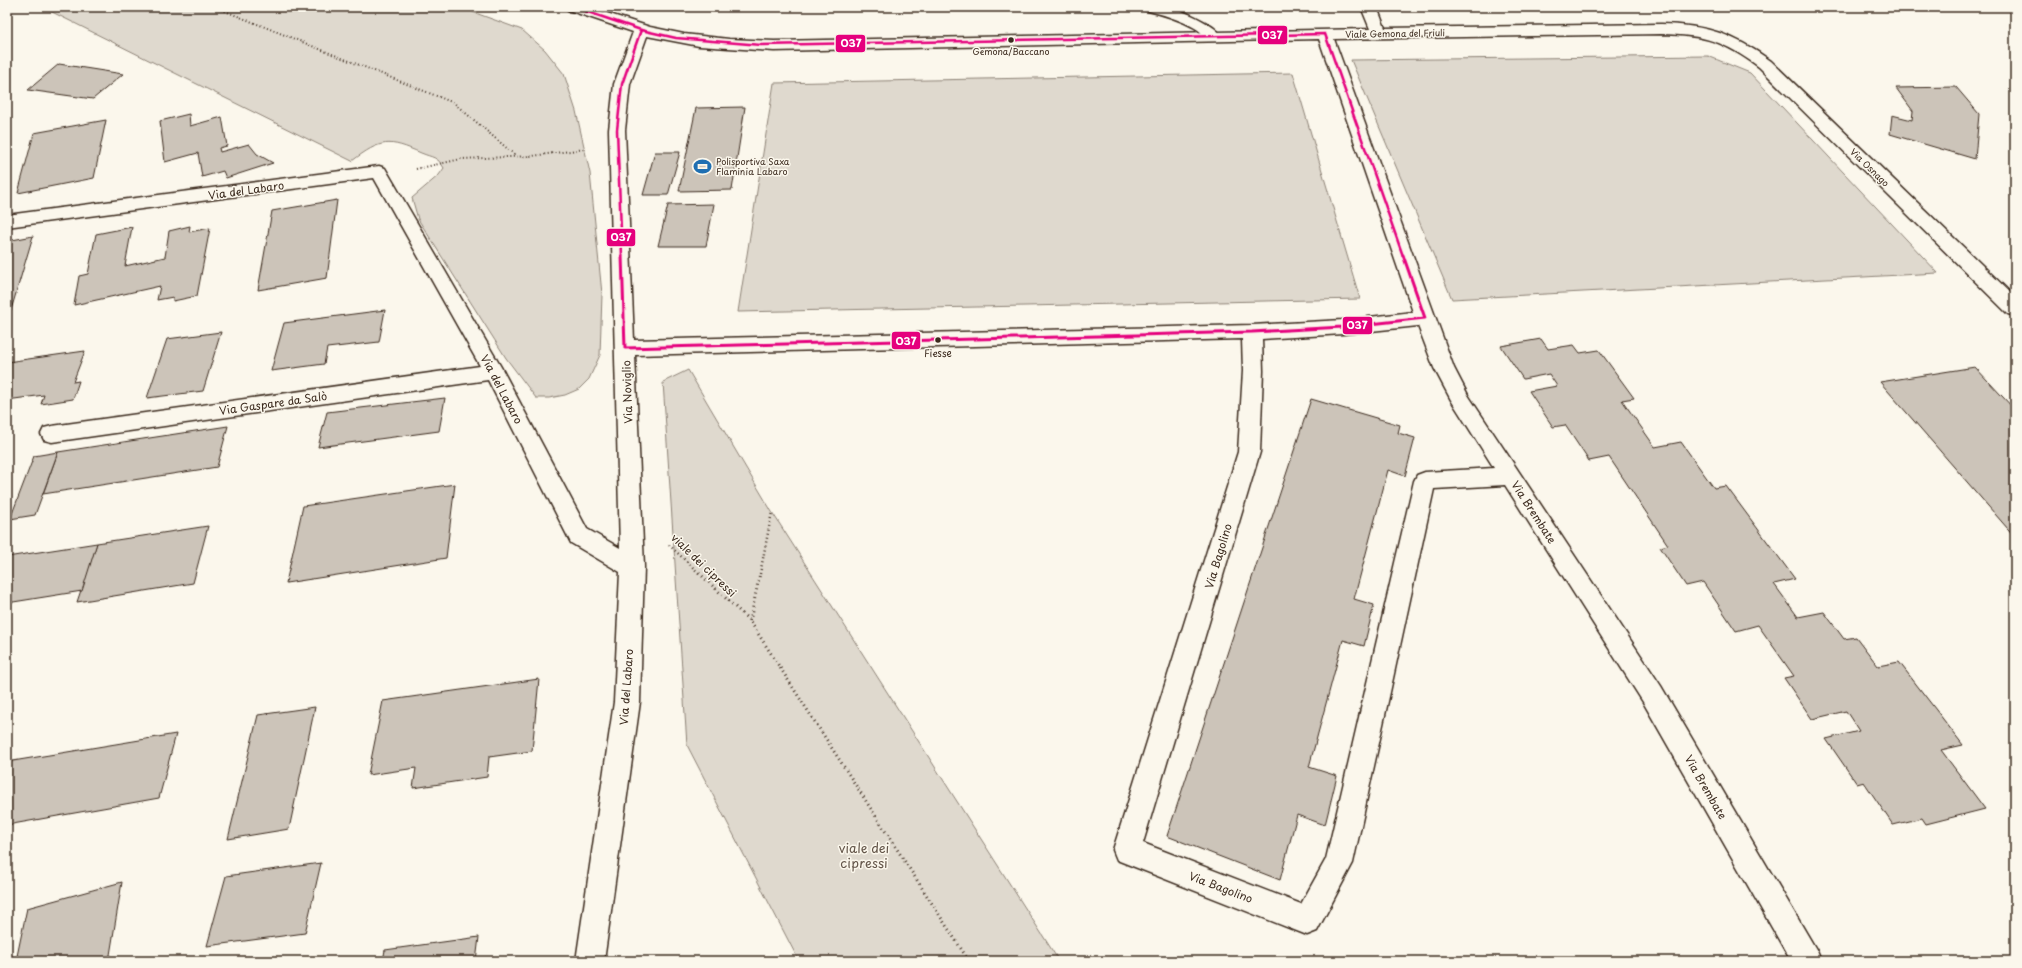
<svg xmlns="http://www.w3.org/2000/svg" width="2022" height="968" font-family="'Playpen Sans',sans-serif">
	<rect width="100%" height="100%" fill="#fbf7ec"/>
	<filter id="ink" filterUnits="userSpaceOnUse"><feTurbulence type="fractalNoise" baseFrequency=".025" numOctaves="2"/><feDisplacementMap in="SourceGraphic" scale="8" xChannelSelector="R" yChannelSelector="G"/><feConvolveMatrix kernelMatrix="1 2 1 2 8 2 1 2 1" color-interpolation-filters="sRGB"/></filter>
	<g filter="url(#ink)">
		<!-- green -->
		<g fill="#dfd9ce" stroke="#8d8276">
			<path d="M42,7H459L522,30L545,50L564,74L576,111L590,173L602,294L600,355L589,379L579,389L565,395L549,398H536L506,358L418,219L412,198L439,175L444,168C437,156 433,158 421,153C389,139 381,139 352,161Z"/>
			<path d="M1708,56L1750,73L1938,273L1452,299L1351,60Z"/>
			<path d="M1293,73L1360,299L738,312L774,83Z"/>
			<path d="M688,370L772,512L1059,961H799L687,745L663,382Z"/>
		</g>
		<!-- building -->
		<g fill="#ccc4b9" stroke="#3b2a1e">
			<path d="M59,64L123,74L93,99L28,90Z"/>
			<path d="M1956,87L1979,114L1975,159L1890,134L1892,115L1912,120L1913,111L1896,88Z"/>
			<path d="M745,107L732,190L679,191L696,108Z"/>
			<path d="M189,114L190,126L222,117L227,146L219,148L220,152L249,144L257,154L273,163L226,178L223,171L202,177L198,153L165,162L160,121Z"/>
			<path d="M106,120L94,178L18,193L34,133Z"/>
			<path d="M655,152H680L668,195H643Z"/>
			<path d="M337,200L327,278L258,290L272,211Z"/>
			<path d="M714,204L706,246H658L668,205Z"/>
			<path d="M190,226L189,232L210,228L197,296L173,301V297L157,300L160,286L74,305L79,276L88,274L96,234L132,227L125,266L165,257L169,231Z"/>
			<path d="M33,236L11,310L7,311V241Z"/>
			<path d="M385,310L379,342L327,348L324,364L271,371L284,323Z"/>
			<path d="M221,332L203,391L147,398L167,339Z"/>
			<path d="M1541,339L1548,349L1574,345L1580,353L1599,350L1634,398L1622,400L1655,447L1681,442L1714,488L1726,486L1795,579L1774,584L1798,617L1824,612L1844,639L1856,637L1878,666L1899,662L1963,745L1941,750L1985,809L1926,824L1922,818L1893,825L1864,782L1857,784L1826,739L1859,731L1846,711L1812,719L1784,678L1794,676L1758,625L1736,631L1703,582L1686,586L1660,547L1668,545L1609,457L1589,461L1565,425L1553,427L1529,391L1557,386L1549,374L1523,379L1501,346Z"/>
			<path d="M85,351L73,382L79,381L73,399L41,404L44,395L7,400V362Z"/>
			<path d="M1975,367L2015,410V537L1880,382Z"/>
			<path d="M445,398L439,431L318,447L327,412Z"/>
			<path d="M1311,399L1400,425L1398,433L1415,438L1405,476L1388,470L1354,599L1374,605L1364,646L1343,640L1309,767L1337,776L1325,825L1297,815L1280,880L1167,836Z"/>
			<path d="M228,426L217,467L43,494L58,452Z"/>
			<path d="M58,452L35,515L10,519L34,456Z"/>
			<path d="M455,484L446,558L286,583L303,506Z"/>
			<path d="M208,526L193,583L77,602L97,543Z"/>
			<path d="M97,543L82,591L7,603V557Z"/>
			<path d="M539,679L532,751L489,757L487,777L413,788L416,768L368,775L383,701Z"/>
			<path d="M315,707L289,829L228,839L258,715Z"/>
			<path d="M176,734L159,798L7,825V762Z"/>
			<path d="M321,863L305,933L207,946L226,876Z"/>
			<path d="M122,882L109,961H16L27,908Z"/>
			<path d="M479,937L476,961H383L385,950Z"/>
		</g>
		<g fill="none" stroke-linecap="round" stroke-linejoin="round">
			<defs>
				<path id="lane" d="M1142,7C1149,7 1157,6 1164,7C1180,8 1213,23 1222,36L1220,39C1209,42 1204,33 1195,28C1179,19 1162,14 1144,10Z"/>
				<path id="street" d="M565,7H588L650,27L684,34L729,39L774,41L1370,29L1361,7H1377L1385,28L1661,24C1706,25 1734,34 1771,61L2015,297V316L2008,314L1759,67C1724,41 1705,35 1661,34L1334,39L1454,368L1468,395L1661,686L1817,951L1821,961H1791L1643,702L1505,485L1434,489L1353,863L1317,931L1307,935L1117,860L1113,850L1238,452L1243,371L1242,339L635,355L644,567L640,702L604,961H576L614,702L620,572L571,543L488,380L52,442L44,440L41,434L44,428L52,426L480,366L374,178L7,227V215L379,166L385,168L501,367L587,529L620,548L609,130L614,84L633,32L568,10ZM647,36L699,46L774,51L1319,39L1413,312L1343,320L1252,325L634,340L625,130L630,84ZM1418,326L1434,368L1451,400L1494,468L1425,472L1417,475L1414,481L1326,859L1301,904L1143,843L1260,452L1263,371L1262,339L1343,334Z"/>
			</defs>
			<!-- lane casing -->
			<use href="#lane" stroke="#3b2a1e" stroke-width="3"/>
			<!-- street casing -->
			<use href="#street" stroke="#3b2a1e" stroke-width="3"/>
			<!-- path-far2 -->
			<g stroke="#3b2a1e" stroke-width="2" stroke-dasharray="1 2.5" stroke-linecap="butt">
				<path d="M215,7L454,103L516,156"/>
				<path d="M416,169L461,159L532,156L585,149"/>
			</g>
			<!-- path-far1 -->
			<g stroke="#3b2a1e" stroke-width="2.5" stroke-dasharray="1 3" stroke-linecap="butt">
				<path d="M669,545L700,574"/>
				<path d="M760,574L772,512"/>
			</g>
			<!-- path -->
			<g stroke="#3b2a1e" stroke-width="3" stroke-dasharray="1 3.5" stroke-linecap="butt">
				<path d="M699,573L750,621L969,961"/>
				<path d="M750,621L760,573"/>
			</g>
			<!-- lane -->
			<use href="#lane" fill="#fbf7ec" fill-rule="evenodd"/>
			<!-- street -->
			<use href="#street" fill="#fbf7ec" fill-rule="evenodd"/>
			<defs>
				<g id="bus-1-far1">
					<path d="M573,7L641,30"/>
					<path d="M622,256L617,130L622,84L641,30L676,38L761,45L1325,34L1403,256"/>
				</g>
				<path id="bus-1" d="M622,255L625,348L1252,332L1343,327L1425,318L1403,255"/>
			</defs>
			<!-- bus-1-far1 casing -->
			<use href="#bus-1-far1" stroke="#fbf7ec" stroke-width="5"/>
			<!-- bus-1 casing -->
			<use href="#bus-1" stroke="#fbf7ec" stroke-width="6"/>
			<!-- bus-1-far1 -->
			<use href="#bus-1-far1" stroke="#e5007d" stroke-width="2.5"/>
			<!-- bus-1 -->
			<use href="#bus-1" stroke="#e5007d" stroke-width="3"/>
		</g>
	</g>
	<!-- icons -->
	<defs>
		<symbol id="stadium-bare" viewBox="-9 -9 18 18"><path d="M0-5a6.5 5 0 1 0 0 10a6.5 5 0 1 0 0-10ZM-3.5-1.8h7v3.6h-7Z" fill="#1f6fb2" stroke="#fbf7ec" stroke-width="2.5" paint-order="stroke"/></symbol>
	</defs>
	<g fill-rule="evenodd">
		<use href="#stadium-bare" x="690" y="154" width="25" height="25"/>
	</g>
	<!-- markers -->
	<g fill="#3b2a1e" stroke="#fbf7ec" stroke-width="1.5">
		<circle cx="1011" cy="40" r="3.5"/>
		<circle cx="938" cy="340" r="3.5"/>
	</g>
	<g text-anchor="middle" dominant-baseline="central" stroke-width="3" stroke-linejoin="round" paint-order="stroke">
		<!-- far-street labels -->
		<g font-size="9" fill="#3b2a1e" stroke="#fbf7ec">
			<text transform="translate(1395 33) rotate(-1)">Viale Gemona del Friuli</text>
			<text transform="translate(1870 167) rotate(44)">Via Osnago</text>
		</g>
		<!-- far-bus labels -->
		<g font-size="9" fill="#3b2a1e" stroke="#fbf7ec">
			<text x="1011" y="51">Gemona/Baccano</text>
		</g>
		<!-- far-poi labels -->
		<g font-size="9" fill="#3b2a1e" stroke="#fbf7ec" text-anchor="start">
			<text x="716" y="161">Polisportiva Saxa<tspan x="716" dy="10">Flaminia Labaro</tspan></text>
		</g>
		<!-- bus labels -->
		<g font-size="10" fill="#3b2a1e" stroke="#fbf7ec">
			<text x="938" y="352">Fiesse</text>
		</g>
		<!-- street labels -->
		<g font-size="11" fill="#3b2a1e" stroke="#fbf7ec">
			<text transform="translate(246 190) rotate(-8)">Via del Labaro</text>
			<text transform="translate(502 389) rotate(62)">Via del Labaro</text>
			<text transform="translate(627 392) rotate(-92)">Via Noviglio</text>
			<text transform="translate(273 403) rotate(-8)">Via Gaspare da Salò</text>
			<text transform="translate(1534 512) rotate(57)">Via Brembate</text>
			<text transform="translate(1218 556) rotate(-73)">Via Bagolino</text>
			<text transform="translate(704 565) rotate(44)">viale dei cipressi</text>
			<text transform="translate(626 687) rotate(-86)">Via del Labaro</text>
			<text transform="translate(1706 787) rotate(60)">Via Brembate</text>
			<text transform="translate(1221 887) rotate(21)">Via Bagolino</text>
		</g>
		<!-- near-park labels -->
		<g font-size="13" fill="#64564a" stroke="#fbf7ec">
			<text x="864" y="847">viale dei<tspan x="864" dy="15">cipressi</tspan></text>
		</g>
	</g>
	<g stroke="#fbf7ec" stroke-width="1.5">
		<rect x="1257" y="25" width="31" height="20" rx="4" fill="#e5007d"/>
		<rect x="835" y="34" width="31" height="19" rx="4" fill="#e5007d"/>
		<rect x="606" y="228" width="30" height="19" rx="4" fill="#e5007d"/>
		<rect x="1342" y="316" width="31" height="19" rx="4" fill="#e5007d"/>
		<rect x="891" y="331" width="30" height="19" rx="4" fill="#e5007d"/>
	</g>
	<g font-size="11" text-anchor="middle" font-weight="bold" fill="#fff">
		<text x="1272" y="39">037</text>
		<text x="851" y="47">037</text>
		<text x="621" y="241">037</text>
		<text x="1357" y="329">037</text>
		<text x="906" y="345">037</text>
	</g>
	<!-- margin -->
	<rect width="2022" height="968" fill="none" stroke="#fbf7ec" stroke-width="24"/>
	<rect x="12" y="12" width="1998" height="944" fill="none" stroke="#3b2a1e" stroke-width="1.5" filter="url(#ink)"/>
</svg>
